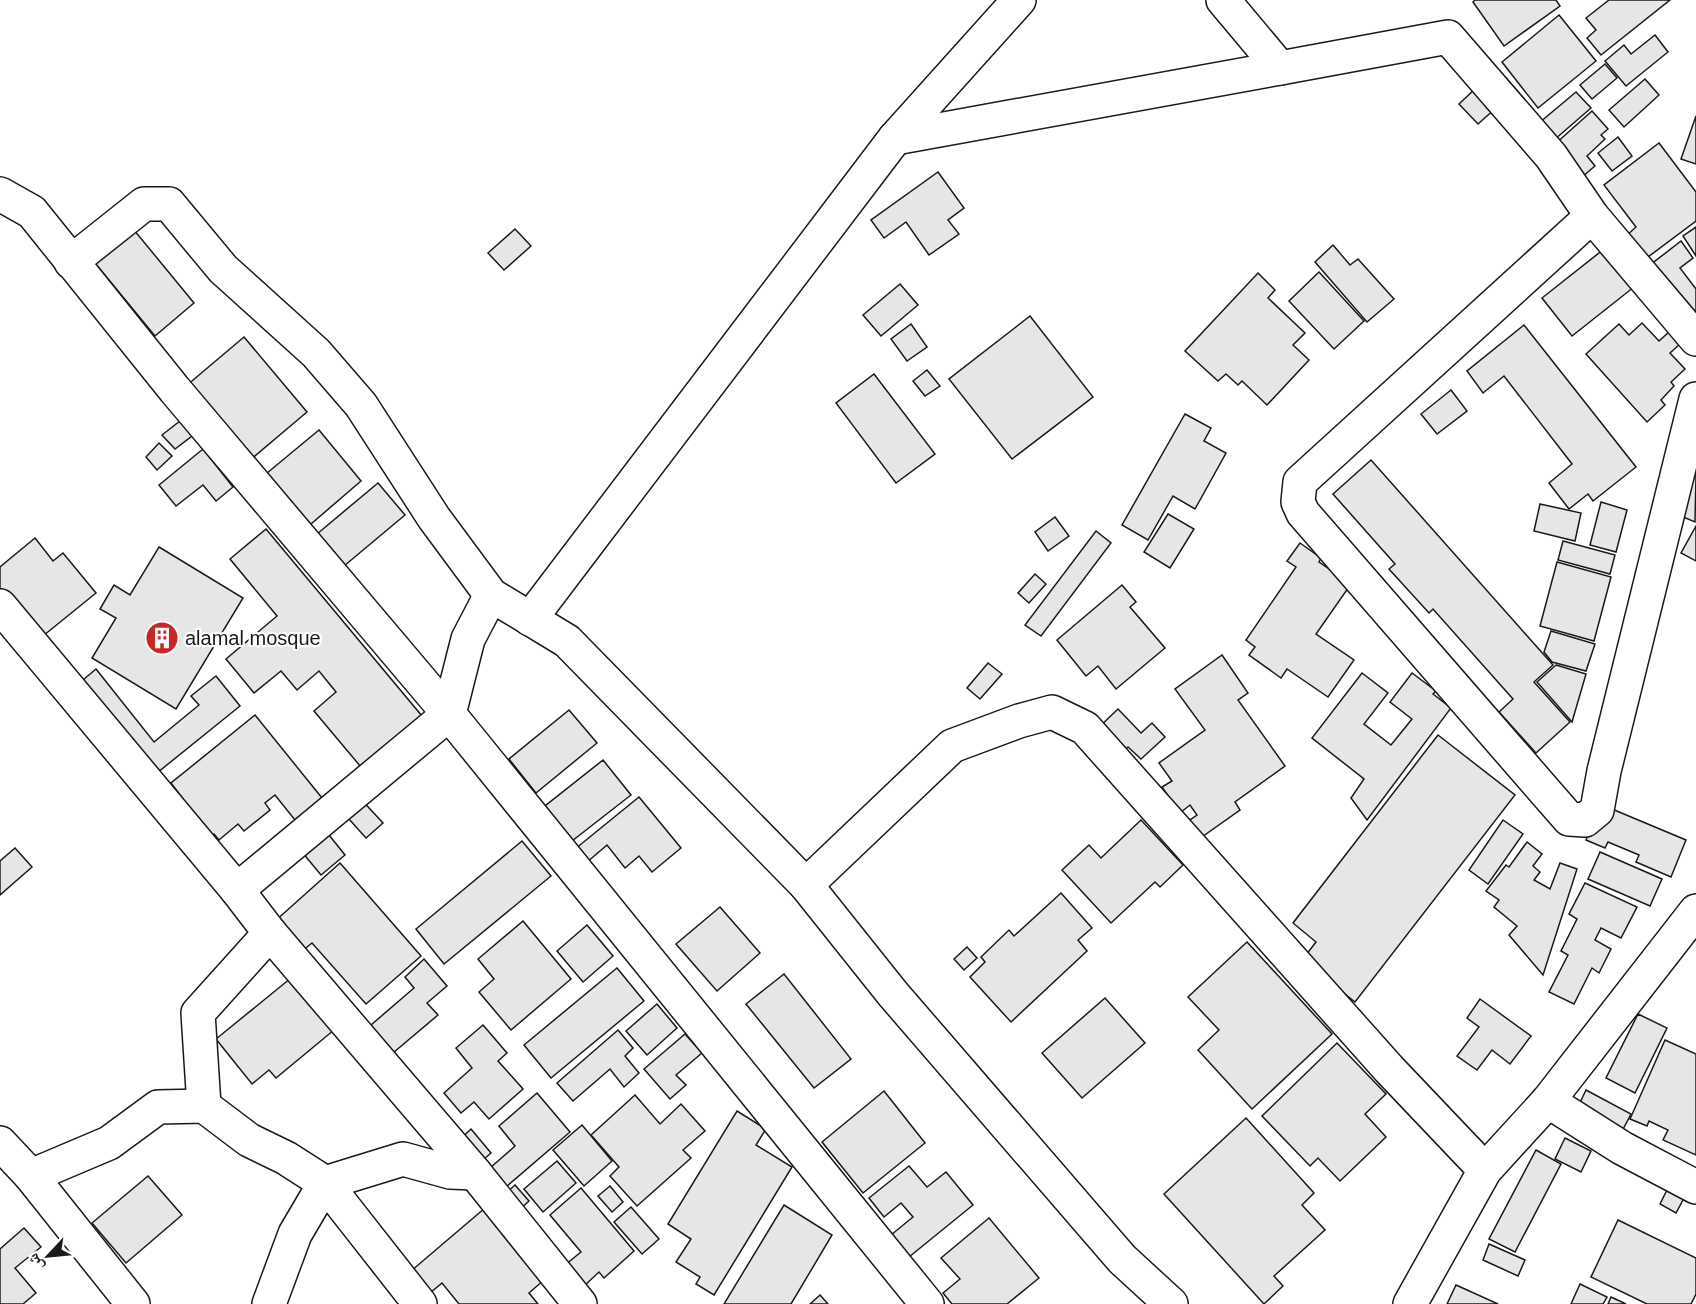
<svg xmlns="http://www.w3.org/2000/svg" width="1696" height="1304" font-family="Arial,'Noto Naskh Arabic',sans-serif">
	<rect width="100%" height="100%" fill="#fff"/>
	<!-- building -->
	<g fill="#e6e6e6" stroke="#1a1a1a" stroke-width="1.5">
		<path d="M1475,0H1556L1560,6L1504,46L1473,2Z"/>
		<path d="M1609,0H1670L1601,55L1587,38L1596,30L1586,18Z"/>
		<path d="M1559,15L1596,61L1538,108L1502,62Z"/>
		<path d="M1655,35L1668,52L1626,86L1605,61L1624,45L1631,54Z"/>
		<path d="M1605,64L1617,78L1592,99L1580,85Z"/>
		<path d="M1645,79L1659,95L1624,127L1609,110Z"/>
		<path d="M1477,87L1497,107L1478,124L1459,104Z"/>
		<path d="M1576,92L1591,108L1554,140L1539,123Z"/>
		<path d="M1592,111L1608,129L1601,135L1605,139L1587,156L1595,166L1582,177L1554,145Z"/>
		<path d="M1696,116V164L1681,159Z"/>
		<path d="M1618,137L1632,156L1612,171L1598,153Z"/>
		<path d="M1659,143L1696,192V221L1644,260L1626,236L1636,227L1604,185Z"/>
		<path d="M938,172L964,208L948,220L959,234L929,255L906,222L884,238L871,220Z"/>
		<path d="M1696,227V256L1683,236Z"/>
		<path d="M515,229L531,246L504,270L488,253Z"/>
		<path d="M134,230L194,303L155,336L95,263Z"/>
		<path d="M1681,241L1693,258L1680,268L1696,289V324L1650,265Z"/>
		<path d="M1333,245L1350,265L1358,259L1394,299L1367,322L1315,262Z"/>
		<path d="M1604,249L1634,287L1572,336L1542,298Z"/>
		<path d="M1319,272L1364,321L1334,349L1289,301Z"/>
		<path d="M1258,273L1275,290L1268,298L1305,333L1293,345L1309,360L1267,405L1242,381L1238,385L1226,374L1218,381L1185,351Z"/>
		<path d="M900,284L918,305L881,336L863,315Z"/>
		<path d="M1030,316L1093,397L1012,459L949,379Z"/>
		<path d="M1642,323L1659,341L1669,332L1680,344L1670,353L1685,369L1671,382L1674,386L1661,400L1665,405L1647,422L1586,354L1619,324L1629,335Z"/>
		<path d="M911,324L927,347L907,361L891,339Z"/>
		<path d="M1524,325L1636,467L1593,501L1588,494L1569,509L1549,483L1572,464L1504,376L1483,393L1467,371Z"/>
		<path d="M244,337L307,412L249,461L186,386Z"/>
		<path d="M927,370L940,386L925,396L913,381Z"/>
		<path d="M874,374L935,454L896,483L836,403Z"/>
		<path d="M1451,390L1467,411L1437,434L1421,414Z"/>
		<path d="M1185,414L1211,428L1204,441L1226,453L1195,509L1173,496L1148,540L1122,525Z"/>
		<path d="M180,421L192,436L175,449L162,435Z"/>
		<path d="M319,430L361,481L304,530L261,478Z"/>
		<path d="M159,443L172,456L157,470L146,457Z"/>
		<path d="M203,449L233,487L216,501L203,485L176,506L159,485Z"/>
		<path d="M1371,460L1553,665L1534,682L1570,722L1536,753L1499,712L1513,699L1433,609L1429,613L1389,569L1395,564L1333,494Z"/>
		<path d="M1693,475L1696,476L1695,522L1676,514Z"/>
		<path d="M378,483L405,515L338,571L311,539Z"/>
		<path d="M1601,502L1627,510L1616,552L1590,545Z"/>
		<path d="M1540,504L1581,513L1575,541L1534,531Z"/>
		<path d="M1168,514L1194,529L1170,568L1144,552Z"/>
		<path d="M1055,517L1069,536L1048,551L1035,532Z"/>
		<path d="M1696,526V561L1681,553Z"/>
		<path d="M266,529L427,722L366,773L314,711L336,692L319,671L297,690L281,671L254,693L226,659L277,616L230,559Z"/>
		<path d="M1096,531L1111,543L1041,636L1025,625Z"/>
		<path d="M35,538L53,561L63,553L96,593L38,640L0,594V567Z"/>
		<path d="M1563,541L1615,555L1610,574L1558,560Z"/>
		<path d="M1300,543L1321,558L1319,562L1351,584L1316,634L1354,660L1328,697L1287,669L1281,678L1249,655L1255,647L1246,640L1296,567L1287,561Z"/>
		<path d="M159,547L243,598L176,709L92,658L116,618L100,609L114,585L130,595Z"/>
		<path d="M1557,562L1611,577L1594,641L1540,626Z"/>
		<path d="M1035,574L1046,584L1029,603L1018,593Z"/>
		<path d="M1122,585L1136,602L1130,607L1165,648L1116,689L1098,666L1086,676L1057,640Z"/>
		<path d="M1551,631L1595,644L1586,671L1552,662L1544,652Z"/>
		<path d="M1222,655L1248,693L1238,700L1285,766L1235,802L1240,810L1199,839L1187,822L1197,815L1190,805L1180,813L1162,787L1172,781L1159,763L1205,730L1175,689Z"/>
		<path d="M988,663L1002,674L980,699L967,688Z"/>
		<path d="M1556,665L1586,674L1572,722L1537,682Z"/>
		<path d="M96,669L154,742L199,705L191,696L216,676L240,706L152,777L77,685Z"/>
		<path d="M1362,673L1388,693L1364,724L1391,745L1412,719L1390,702L1412,673L1436,691L1433,694L1451,708L1367,820L1351,798L1364,779L1312,738Z"/>
		<path d="M1118,709L1141,733L1152,723L1165,737L1141,759L1128,747L1120,755L1096,730Z"/>
		<path d="M569,710L597,743L536,793L509,759Z"/>
		<path d="M255,715L322,798L295,820L275,795L265,803L270,810L244,831L238,824L219,840L214,834L205,841L176,805L183,799L171,783Z"/>
		<path d="M1438,735L1515,795L1355,1002L1302,960L1316,942L1293,923Z"/>
		<path d="M603,760L631,795L572,841L545,806Z"/>
		<path d="M357,795L383,823L366,838L340,809Z"/>
		<path d="M639,797L681,848L652,872L639,856L625,868L607,845L586,863L575,849Z"/>
		<path d="M1600,804L1686,840L1671,877L1636,862L1639,855L1608,842L1605,848L1586,840Z"/>
		<path d="M1141,820L1183,865L1160,887L1155,882L1111,923L1062,870L1089,845L1101,858Z"/>
		<path d="M1503,820L1523,834L1488,884L1469,870Z"/>
		<path d="M321,825L345,855L321,875L297,846Z"/>
		<path d="M522,841L551,876L444,964L416,929Z"/>
		<path d="M1527,842L1542,854L1533,866L1540,872L1534,880L1550,889L1560,863L1577,869L1543,975L1509,935L1517,926L1494,907L1499,900L1486,891L1506,865L1509,867Z"/>
		<path d="M15,848L32,867L0,895V861Z"/>
		<path d="M1600,852L1662,879L1650,906L1588,879Z"/>
		<path d="M340,863L421,956L366,1004L312,943L301,952L274,922Z"/>
		<path d="M1585,883L1637,907L1621,938L1601,928L1595,940L1611,949L1599,973L1592,968L1574,1004L1549,992L1568,955L1561,951L1577,919L1569,914Z"/>
		<path d="M1061,893L1092,928L1078,940L1087,951L1011,1022L970,977L985,962L981,957L1009,930L1014,936Z"/>
		<path d="M720,907L760,953L717,991L676,944Z"/>
		<path d="M523,921L571,979L511,1030L479,992L494,979L478,959Z"/>
		<path d="M587,925L613,956L583,982L557,951Z"/>
		<path d="M1247,942L1332,1034L1252,1109L1198,1050L1219,1030L1188,997Z"/>
		<path d="M967,947L977,958L964,970L954,959Z"/>
		<path d="M424,959L447,986L427,1003L438,1015L387,1058L364,1031L414,988L405,977Z"/>
		<path d="M617,968L644,1001L551,1078L524,1045Z"/>
		<path d="M784,974L851,1059L814,1088L746,1004Z"/>
		<path d="M291,978L334,1030L276,1078L269,1070L252,1084L216,1039Z"/>
		<path d="M1105,998L1145,1043L1082,1098L1042,1053Z"/>
		<path d="M1480,999L1531,1036L1510,1064L1492,1050L1477,1070L1457,1056L1479,1027L1467,1018Z"/>
		<path d="M657,1004L677,1028L647,1055L626,1031Z"/>
		<path d="M1638,1014L1667,1028L1635,1093L1606,1078Z"/>
		<path d="M483,1025L507,1053L498,1061L523,1089L489,1119L474,1102L461,1113L444,1093L472,1068L456,1048Z"/>
		<path d="M618,1030L633,1048L625,1056L639,1073L624,1087L610,1069L573,1101L557,1083Z"/>
		<path d="M685,1034L702,1053L676,1075L686,1085L670,1099L644,1069Z"/>
		<path d="M1665,1040L1696,1054V1155L1663,1140L1668,1130L1649,1121L1647,1126L1630,1119Z"/>
		<path d="M1337,1043L1386,1094L1365,1114L1386,1137L1340,1181L1318,1158L1310,1166L1262,1116Z"/>
		<path d="M1586,1090L1631,1114L1621,1133L1577,1109Z"/>
		<path d="M884,1091L925,1143L863,1193L822,1142Z"/>
		<path d="M537,1093L570,1132L506,1187L490,1168L515,1146L499,1126Z"/>
		<path d="M635,1095L660,1124L681,1104L705,1131L683,1150L691,1158L637,1206L610,1176L619,1167L591,1135Z"/>
		<path d="M737,1111L766,1129L756,1145L792,1167L714,1295L696,1284L700,1277L676,1262L691,1239L668,1224Z"/>
		<path d="M1246,1118L1314,1193L1302,1205L1325,1230L1274,1276L1283,1286L1264,1304L1164,1194Z"/>
		<path d="M582,1125L612,1161L584,1186L553,1150Z"/>
		<path d="M471,1129L491,1153L476,1166L456,1143Z"/>
		<path d="M1565,1138L1591,1151L1581,1172L1555,1159Z"/>
		<path d="M1536,1150L1561,1164L1515,1252L1489,1239Z"/>
		<path d="M557,1161L576,1183L543,1212L524,1189Z"/>
		<path d="M909,1166L927,1187L946,1172L973,1205L909,1257L891,1235L913,1217L901,1203L884,1217L869,1198Z"/>
		<path d="M148,1176L182,1215L126,1263L92,1223Z"/>
		<path d="M515,1185L529,1201L517,1212L503,1196Z"/>
		<path d="M610,1186L623,1202L612,1212L598,1196Z"/>
		<path d="M581,1188L634,1251L604,1278L599,1272L584,1286L565,1265L581,1252L550,1215Z"/>
		<path d="M1667,1190L1684,1198L1676,1213L1660,1204Z"/>
		<path d="M784,1205L832,1235L791,1304H724Z"/>
		<path d="M631,1207L659,1239L642,1254L614,1222Z"/>
		<path d="M485,1208L545,1279L529,1293L538,1304H459L442,1283L430,1293L411,1271Z"/>
		<path d="M989,1218L1039,1278L1007,1304H952L943,1293L960,1279L941,1258Z"/>
		<path d="M1618,1220L1696,1258V1294L1691,1304H1647L1591,1277Z"/>
		<path d="M24,1228L41,1247L15,1268L36,1293L23,1304H0V1249Z"/>
		<path d="M1489,1244L1525,1260L1518,1276L1483,1260Z"/>
		<path d="M1580,1284L1607,1297L1603,1304H1571Z"/>
		<path d="M1456,1285L1498,1304H1447Z"/>
		<path d="M820,1295L828,1304H810Z"/>
		<path d="M1611,1297L1626,1304H1608Z"/>
	</g>
	<g fill="none" stroke-linecap="round" stroke-linejoin="round">
		<defs>
			<g id="minor">
				<path d="M1223,0L1280,68L1448,37L1551,156L1592,216L1696,339"/>
				<path d="M895,138L1280,68"/>
				<path d="M0,194L32,212L175,390L449,714L927,1304"/>
				<path d="M1592,216L1300,482L1298,502L1303,513L1569,819L1585,820L1597,810L1604,771L1696,399"/>
				<path d="M71,262L144,204H169L223,269L316,353L361,405L434,518L491,595L567,641L806,885L893,994L1122,1259L1171,1304"/>
				<path d="M0,606L237,890L270,933L475,1173L580,1304"/>
				<path d="M530,619L895,138L1019,0"/>
				<path d="M806,885L952,746L1019,721L1052,712L1085,728L1389,1069L1485,1170"/>
				<path d="M237,890L449,714L468,639L491,595"/>
				<path d="M1548,1101L1622,1148L1696,1187"/>
				<path d="M204,1106L198,1013L270,933"/>
				<path d="M0,1143L31,1176L133,1304"/>
				<path d="M31,1176L109,1143L158,1107L204,1106L249,1140L286,1158L325,1183L403,1159L450,1172L475,1173"/>
				<path d="M269,1304L295,1234L325,1183L420,1304"/>
			</g>
			<path id="tertiary" d="M1410,1304L1485,1170L1548,1101L1696,911"/>
		</defs>
		<!-- minor casing -->
		<use href="#minor" stroke="#1a1a1a" stroke-width="36"/>
		<!-- tertiary casing -->
		<use href="#tertiary" stroke="#1a1a1a" stroke-width="36"/>
		<!-- minor -->
		<use href="#minor" stroke="#fff" stroke-width="33"/>
		<!-- tertiary -->
		<use href="#tertiary" stroke="#fff" stroke-width="33"/>
	</g>
	<!-- icons -->
	<defs>
		<symbol id="building-disc" viewBox="-11 -11 22 22"><circle r="9.5" fill="#c62828" stroke="#fff"/><path d="M-4-6H4V6H1V3H-1V6H-4ZM-2.5-4.3h1.7v1.8h-1.7ZM.8-4.3h1.7v1.8H.8ZM-2.5-1h1.7V.8h-1.7ZM.8-1h1.7V.8H.8Z" fill="#fff"/></symbol>
	</defs>
	<g fill-rule="evenodd">
		<use href="#building-disc" x="143" y="619" width="38" height="38"/>
	</g>
	<g text-anchor="middle" dominant-baseline="central" stroke-width="4.5" stroke-linejoin="round" paint-order="stroke">
		<!-- poi labels -->
		<g font-size="20" fill="#1a1a1a" stroke="#fff" text-anchor="start">
			<text x="185" y="638">alamal mosque</text>
		</g>
	</g>
	<!-- north arrow -->
	<g transform="translate(48 1256) rotate(244)" stroke="#ffffff" stroke-width="4.5" paint-order="stroke">
	<path d="M0-4.5L10 22L0 15L-10 22Z" fill="#1a1a1a"/>
	<text y="-9" font-size="16" font-weight="bold" text-anchor="middle" fill="#1a1a1a">ش</text>
	</g>
</svg>
